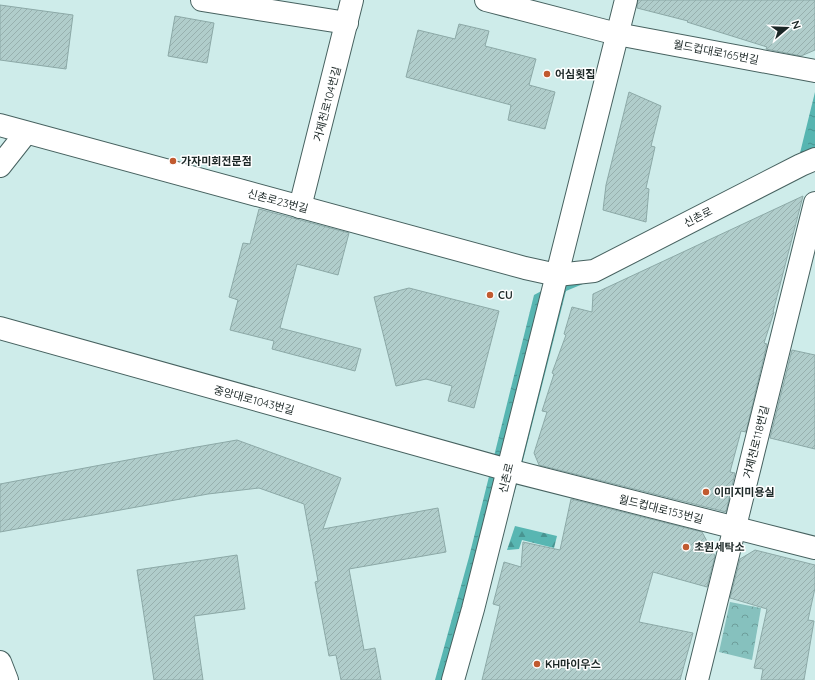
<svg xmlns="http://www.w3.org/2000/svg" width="815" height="680" font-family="Quicksand,'Noto Sans KR',sans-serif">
	<defs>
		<pattern id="forest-firs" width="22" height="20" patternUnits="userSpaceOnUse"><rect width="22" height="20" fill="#58b6b2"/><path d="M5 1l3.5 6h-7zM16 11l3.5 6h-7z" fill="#489491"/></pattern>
		<pattern id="park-crowns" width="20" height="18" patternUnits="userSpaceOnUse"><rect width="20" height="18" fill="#86c1be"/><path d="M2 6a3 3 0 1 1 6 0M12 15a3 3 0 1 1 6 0" fill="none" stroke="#6d9d9a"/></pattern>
		<pattern id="water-ripples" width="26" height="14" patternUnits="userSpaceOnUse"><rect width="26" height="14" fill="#57b5b1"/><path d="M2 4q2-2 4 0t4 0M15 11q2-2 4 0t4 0" fill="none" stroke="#479390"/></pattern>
		<pattern id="building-hatch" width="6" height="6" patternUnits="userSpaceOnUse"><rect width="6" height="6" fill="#b0cdcb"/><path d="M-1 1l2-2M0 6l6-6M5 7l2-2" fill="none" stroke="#97b0ae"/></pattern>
	</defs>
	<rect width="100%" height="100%" fill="#ceecea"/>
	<!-- forest -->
	<path fill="url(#forest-firs)" d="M515,526L557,536L554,548L522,540L519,549L507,550Z"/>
	<!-- park -->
	<path fill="url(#park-crowns)" d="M730,602L761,608L752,660L719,652Z"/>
	<!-- water -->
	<path fill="url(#water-ripples)" d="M815,92V165L643,259L566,291L518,480L460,680H435L469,557L534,295L800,153Z"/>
	<!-- building -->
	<g fill="url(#building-hatch)" stroke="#8ca9a7">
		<path d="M638,0H815V50L801,56L766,49L767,47L687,22L688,21L637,8Z"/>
		<path d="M0,5L73,15L66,69L0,60Z"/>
		<path d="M175,16L214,23L207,63L168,56Z"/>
		<path d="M459,24L489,31L485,46L536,59L529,85L555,92L545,129L508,120L511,105L406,77L418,30L455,39Z"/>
		<path d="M629,92L661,106L651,146L655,147L646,188L649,189L646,222L603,210L606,185Z"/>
		<path d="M803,196L773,312H774L764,343L767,344L746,432L741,431L730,472L735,473L726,512L539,465L534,453L547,412L542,411L554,374L552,373L566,335L564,334L572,307L592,312L593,294Z"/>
		<path d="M259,209L349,233L338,275L297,264L280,328L361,349L355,371L272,349L274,341L230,330L238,300L229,297L243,243L250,244Z"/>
		<path d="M409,288L499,311L474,408L448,401L452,386L426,379L396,386L374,297Z"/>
		<path d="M792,350L815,355V449L770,438Z"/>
		<path d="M237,440L341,478L323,529L438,508L446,552L349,569L364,650L375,648L381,680H341L336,655L329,656L315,582L318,581L304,504L259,488L208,494L0,532V484L191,448Z"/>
		<path d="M571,499L702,532L715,556L707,587L653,572L639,622L693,633L680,680H482L500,606L493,604L504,562L521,567L523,542L560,550Z"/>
		<path d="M755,550L815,565V588L808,620L814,621L804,680H761L763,669L754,668L767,609L730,598L740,559Z"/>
		<path d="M237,555L245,609L194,616L203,680H154L137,570Z"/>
	</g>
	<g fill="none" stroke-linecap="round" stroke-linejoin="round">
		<defs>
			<g id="street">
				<path d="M202,0L347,23"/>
				<path d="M486,0L617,34L815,71"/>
				<path d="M0,125L525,268L557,275L594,271L801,165L815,159"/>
				<path d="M0,166L26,133"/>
				<path d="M300,207L352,0"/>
				<path d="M508,470L815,548"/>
				<path d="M697,680L815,203"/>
			</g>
			<g id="secondary">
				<path d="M0,328L508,470"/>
				<path d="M0,662L7,680"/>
				<path d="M453,680L473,609L626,0"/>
			</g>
		</defs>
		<!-- street casing -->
		<use href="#street" stroke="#476260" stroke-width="24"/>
		<!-- secondary casing -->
		<use href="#secondary" stroke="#476260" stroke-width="24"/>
		<!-- street -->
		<use href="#street" stroke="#fff" stroke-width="22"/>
		<!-- secondary -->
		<use href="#secondary" stroke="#fff" stroke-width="22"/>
	</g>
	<!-- markers -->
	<g fill="#c15a2f" stroke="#fff" stroke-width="1.5">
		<circle cx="547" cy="74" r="4"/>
		<circle cx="173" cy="161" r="4"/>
		<circle cx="490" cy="295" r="4"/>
		<circle cx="706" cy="492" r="4"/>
		<circle cx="686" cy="547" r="4"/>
		<circle cx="537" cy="664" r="4"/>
	</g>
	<g text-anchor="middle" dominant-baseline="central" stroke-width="3" stroke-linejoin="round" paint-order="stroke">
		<!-- street labels -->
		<g font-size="11" fill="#1b2726" stroke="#fff">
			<text transform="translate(716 52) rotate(11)">월드컵대로165번길</text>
			<text transform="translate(327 104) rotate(-75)">거제천로104번길</text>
			<text transform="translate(278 201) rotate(15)">신촌로23번길</text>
			<text transform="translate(698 217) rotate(-27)">신촌로</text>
			<text transform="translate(254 400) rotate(15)">중앙대로1043번길</text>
			<text transform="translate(756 442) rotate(-76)">거제천로118번길</text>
			<text transform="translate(506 478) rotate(-76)">신촌로</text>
			<text transform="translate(661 509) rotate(14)">월드컵대로153번길</text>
		</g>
		<!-- poi labels -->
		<g font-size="11" font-weight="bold" fill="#1b2726" stroke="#fff" text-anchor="start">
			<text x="555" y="74">어심횟집</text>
			<text x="181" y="161">가자미회전문점</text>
			<text x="498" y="295">CU</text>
			<text x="714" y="492">이미지미용실</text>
			<text x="694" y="547">초원세탁소</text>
			<text x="545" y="664">KH마이우스</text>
		</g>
	</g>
	<!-- north arrow -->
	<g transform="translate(787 28) rotate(71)" stroke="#ffffff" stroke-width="3" paint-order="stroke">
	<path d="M0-3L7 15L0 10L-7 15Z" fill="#1b2726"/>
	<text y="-6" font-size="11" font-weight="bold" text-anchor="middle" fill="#1b2726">N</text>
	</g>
</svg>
